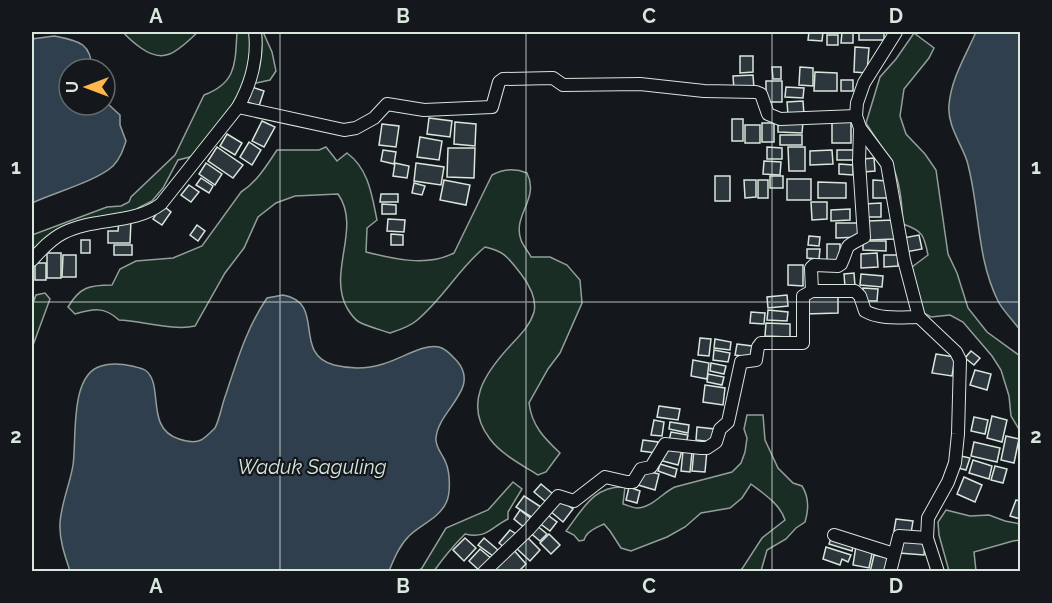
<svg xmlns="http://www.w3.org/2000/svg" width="1052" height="603" font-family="Raleway,sans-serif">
	<rect width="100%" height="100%" fill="#14181c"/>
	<!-- green -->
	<g fill="#1a2d24" stroke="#939e99" stroke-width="1.5">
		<path d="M123,32H198C179,49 166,66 141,48C134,43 128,38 123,32Z"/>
		<path d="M237,32H263L272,52L276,71L270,80L243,86L206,153L178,160L163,188L152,201L138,208L137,211L55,233L32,250V235L107,207L121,206L129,202L131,197L175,155L204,95C237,83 235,63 237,32Z"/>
		<path d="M914,33L934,48L929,58L904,89L900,116L906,134L925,154L936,170L948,254L957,273L968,308L987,332L1020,356V431L1011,416L1009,396L1001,370L992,356L963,322L950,315L931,317L922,312L912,267L928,255C924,235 923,231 903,224C902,207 901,189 895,172C889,154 876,140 866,123L880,77L896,59Z"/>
		<path d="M326,147L337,161L347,153C369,169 372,196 377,220L367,228L366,252C394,259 427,267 454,253L492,175C503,169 515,168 527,173C540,199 512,215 521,240C523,246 529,252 531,257H550L567,265L580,280L582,303L560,353L548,369L529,403C532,426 544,438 560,453L546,472L538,475C522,465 501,454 490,439C463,404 485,373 510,346C519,336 530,326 534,312C537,299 529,284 521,274C509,259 505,251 485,247C459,268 443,299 416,321C409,327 399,330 390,333C381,330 369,327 359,322C354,319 350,313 347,308C327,272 362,228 338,194L295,196L276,203L258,217L244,248L225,273L195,326C174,331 142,321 119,320C104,306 93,309 75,314L68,307C80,287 89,285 112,285L120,269L136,261L173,258L202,246L241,192C257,182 267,165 277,150H319Z"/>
		<path d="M45,293L50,299L32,348V306L36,295Z"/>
		<path d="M747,415H763L765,440L778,468L793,483L802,486C809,497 809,509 805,522L796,528L786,539L767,550L761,571H738L742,569L762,538L785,520C780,504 764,494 751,484L742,498L730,508L701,513L685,527L667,537L631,551L621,548L610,531L604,524C596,528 587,531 584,540L579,541L574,535L566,531C583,509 594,485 625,487L623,504C627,505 633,508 637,508C652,508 663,492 675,487L732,472L741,463L745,452L747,438L744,429Z"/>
		<path d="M513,482L522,489L508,512V519C490,528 487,539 465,534C452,547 444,557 434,571H418L422,568L446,528L488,510Z"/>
		<path d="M946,510L970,516L989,515L1005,521L1020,524V540L1013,541L974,552L976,571H949L939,535L938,522Z"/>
	</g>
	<!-- water -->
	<g fill="#2f3f4d" stroke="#939e99" stroke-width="1.5">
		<path d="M976,32H1020V330C1013,320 1003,311 998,301C976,257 980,207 967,161C961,143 947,125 949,105C951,79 966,55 976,32Z"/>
		<path d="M54,36C78,41 91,42 92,69H69V105L108,104L120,115V125L126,141C123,150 120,159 113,166C97,181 53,193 32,203V39Z"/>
		<path d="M283,295C327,303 291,353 334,365C350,369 367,369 383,364C399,360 424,343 439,347C447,349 452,356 457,361C481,389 438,410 436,438C435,448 443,454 446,463C450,473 451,493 446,503C439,518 420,525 409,536C399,546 394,559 389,571H70C65,556 59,539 60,523C61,504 70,484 73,465C77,440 69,375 101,366C110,363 123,364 132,366C136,367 142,368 145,370C165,384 144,428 179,439C185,441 195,443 201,440C205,438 212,431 215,428C220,418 222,404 226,394C237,361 247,327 267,298Z"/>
	</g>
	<!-- building -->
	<g fill="#2c363c" stroke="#d8e6dc" stroke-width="1.5">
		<path d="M809,32H823L822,41L808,40Z"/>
		<path d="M842,32H853V43H841Z"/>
		<rect x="859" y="32" width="25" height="8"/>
		<rect x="827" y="35" width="11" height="10"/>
		<path d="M855,47L869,48L867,73L854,72Z"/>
		<path d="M740,56H753V72L740,73Z"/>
		<path d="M772,67H781V79H773Z"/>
		<path d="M800,67L813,68V86L799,85Z"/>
		<path d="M815,72L837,73V91H814Z"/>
		<path d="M753,75L754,89L734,90L733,76Z"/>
		<rect x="841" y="80" width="12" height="11"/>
		<rect x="766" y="81" width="16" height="21"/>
		<path d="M252,87L264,91L259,106L247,102Z"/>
		<path d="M786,87L804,88L803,98L785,97Z"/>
		<path d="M803,101L804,115H788L787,102Z"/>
		<path d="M429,118L452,121L450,137L427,134Z"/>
		<rect x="732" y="119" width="11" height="22"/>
		<path d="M262,121L275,127L264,147L252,141Z"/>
		<path d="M778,121L803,122L802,133L778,132Z"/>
		<path d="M455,122L476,124L475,146L454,144Z"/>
		<rect x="832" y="122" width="19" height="21"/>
		<rect x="762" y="123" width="12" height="19"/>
		<path d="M382,124L399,126L396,147L379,145Z"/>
		<rect x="745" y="125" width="15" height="18"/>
		<path d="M227,134L242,143L235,155L220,146Z"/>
		<rect x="780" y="135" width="22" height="10"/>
		<path d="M420,137L442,141L439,160L417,157Z"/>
		<path d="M249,142L261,150L252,165L240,157Z"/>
		<path d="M217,147L243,165L233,178L208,161Z"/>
		<path d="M767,147L782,148V159H767Z"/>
		<path d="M788,147H805V171H789Z"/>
		<path d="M448,148H475L474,178L447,177Z"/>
		<path d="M383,150L396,152L394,164L381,161Z"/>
		<path d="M832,150L833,164L810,165V151Z"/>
		<rect x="837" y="150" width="18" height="10"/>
		<path d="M874,158L875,171L864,172L863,159Z"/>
		<path d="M764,161L781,162L780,175L763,174Z"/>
		<path d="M206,163L222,174L215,185L199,174Z"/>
		<path d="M395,163L409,166L407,178L393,176Z"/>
		<path d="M416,163L444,167L441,185L414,181Z"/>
		<path d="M839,164L853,165V175L839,174Z"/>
		<rect x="715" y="176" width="15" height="25"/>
		<rect x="770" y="176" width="13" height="12"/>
		<path d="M201,178L213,186L209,193L196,185Z"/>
		<rect x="787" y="179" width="24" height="21"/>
		<path d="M444,180L470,185L466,205L440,200Z"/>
		<path d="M744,180H756V197L745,198Z"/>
		<rect x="758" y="180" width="10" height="18"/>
		<path d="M873,180L887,181V198H873Z"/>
		<path d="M818,182L846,183V198H818Z"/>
		<path d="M414,183L425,186L422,195L412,193Z"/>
		<path d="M189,185L199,192L191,202L181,195Z"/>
		<path d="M381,194H398V202H380Z"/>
		<path d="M811,202H827V219L812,220Z"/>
		<path d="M881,203V217H864V204Z"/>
		<path d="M382,204L396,205V214H382Z"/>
		<path d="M162,205L171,212L162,225L153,219Z"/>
		<path d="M850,209V220L831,221V210Z"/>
		<path d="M388,219L405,220L404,232L387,231Z"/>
		<path d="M119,220H131L130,243H108V231H118Z"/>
		<path d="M893,220L894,239L869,240L868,221Z"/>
		<path d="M836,223H861V237L836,238Z"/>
		<path d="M197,225L205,231L198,241L190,235Z"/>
		<path d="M391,234L403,235V245H391Z"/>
		<path d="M919,235L922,249L906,252L903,238Z"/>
		<path d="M809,236L820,237L819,246L808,245Z"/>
		<rect x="81" y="240" width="9" height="13"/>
		<path d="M863,241H886V251L863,250Z"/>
		<rect x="827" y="244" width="13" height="18"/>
		<rect x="114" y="245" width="18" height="10"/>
		<path d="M807,249H820L819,259L807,258Z"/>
		<rect x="47" y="253" width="14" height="25"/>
		<path d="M877,253L878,267L861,268V254Z"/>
		<path d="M63,255H76V277H62Z"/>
		<path d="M884,255H898V266L884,267Z"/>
		<rect x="35" y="263" width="11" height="17"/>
		<path d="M788,265H803V286L788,285Z"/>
		<path d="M854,273L855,286L845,287L844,274Z"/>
		<path d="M861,274L883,276L882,287L860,285Z"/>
		<path d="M863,288L878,289L877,301H863Z"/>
		<path d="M838,294V313L805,314L804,295Z"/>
		<path d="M787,295L788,306L768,308L767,297Z"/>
		<path d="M768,310L788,312L787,321L767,320Z"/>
		<path d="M751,312L765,313L764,324L750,323Z"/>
		<path d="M766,323L790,324V337L765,336Z"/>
		<path d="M700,338L711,339L709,356L698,355Z"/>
		<path d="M715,339L731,342L730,350L714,348Z"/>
		<path d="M737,344L752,346L750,357L735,355Z"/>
		<path d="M714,350L730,353L728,362L713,360Z"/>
		<path d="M971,351L980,358L974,365L965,358Z"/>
		<path d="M936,354L955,357L952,376L932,373Z"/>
		<path d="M693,360L709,363L707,379L691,376Z"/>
		<path d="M711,363L726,366L724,374L710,371Z"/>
		<path d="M975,370L991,374L987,390L970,385Z"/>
		<path d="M708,374L724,377L722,385L707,382Z"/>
		<path d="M705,385L725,388L723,405L703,402Z"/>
		<path d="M659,406L680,409L678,420L657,417Z"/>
		<path d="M992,416L1007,420L1002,442L987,438Z"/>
		<path d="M974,417L988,420L985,434L971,431Z"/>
		<path d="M654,420L664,422L662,436L651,435Z"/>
		<path d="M670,422L689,425L688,433L669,429Z"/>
		<path d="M697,427L715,429L714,442L696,440Z"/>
		<path d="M671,432L688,435L686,444L669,441Z"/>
		<path d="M1006,436L1019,439L1014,463L1001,460Z"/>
		<path d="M643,440L658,442L656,453L641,451Z"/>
		<path d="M974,442L1000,448L997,462L971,456Z"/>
		<path d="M663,445L682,450L678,465L659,460Z"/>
		<path d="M694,449L707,450L705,472L692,471Z"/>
		<path d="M683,451L692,452L690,472L681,471Z"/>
		<path d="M961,456L970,458L966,470L958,468Z"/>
		<path d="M973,460L992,466L989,479L969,473Z"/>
		<path d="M660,464L677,469L675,477L658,471Z"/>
		<path d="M995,466L1007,469L1003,483L991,480Z"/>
		<path d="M643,470L659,474L655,490L638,485Z"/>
		<path d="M964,477L982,485L975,502L957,494Z"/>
		<path d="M541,484L553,494L546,502L534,492Z"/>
		<path d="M629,487L640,491L637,503L626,500Z"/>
		<path d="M524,496L541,507L533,518L516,507Z"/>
		<path d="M559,499L573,509L563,522L550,511Z"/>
		<path d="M1016,500L1020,501V519L1010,516Z"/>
		<path d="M520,510L533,520L526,529L514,519Z"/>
		<path d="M545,513L557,522L550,531L538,522Z"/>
		<path d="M896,519L913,521L911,533L894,531Z"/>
		<path d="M535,524L547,534L540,541L528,531Z"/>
		<path d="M510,530L516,534L505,548L499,543Z"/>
		<path d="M549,534L560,545L551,554L540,543Z"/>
		<path d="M832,535L854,542L852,551L829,544Z"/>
		<path d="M526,536L540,550L530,561L515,547Z"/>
		<path d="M465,538L476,548L464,561L453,550Z"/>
		<path d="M484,538L498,550L493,556L478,545Z"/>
		<path d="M900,538L925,540L924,555L899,553Z"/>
		<path d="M856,546L873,549L869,568L853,565Z"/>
		<path d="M826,547L851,555L848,562L842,559L840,565L823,559Z"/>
		<path d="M512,548L526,564L518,572H498L493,566Z"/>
		<path d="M480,549L492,559L481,572L469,561Z"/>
		<path d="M874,555L890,558L887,572H870Z"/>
	</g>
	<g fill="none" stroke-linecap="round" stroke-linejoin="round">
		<defs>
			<g id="minor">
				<path d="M896,32L864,83L857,103L856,116L860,128L887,164L904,260L919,317L956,352L960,360L958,434L955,463L948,482L928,518L927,538L938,572"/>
				<path d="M238,107C251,84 258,57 255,32"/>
				<path d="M860,128L859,162L864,237C842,249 851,242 841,264L838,266L814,265L811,268L812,291H855L860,296L865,311C881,320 902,317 919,317"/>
				<path d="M32,260C41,250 51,239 63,233C94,217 133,225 161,204L238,107L344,130L356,128L374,118L387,104L424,110L492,107L499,82L503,79L553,78L563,85L640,84L704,91L756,92L761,94L768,114L780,119L856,116"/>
				<path d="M834,535L894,554"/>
				<path d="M484,572L529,529L558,496L574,501L605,477L627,482H633L641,469L651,467L665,444L701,448H707L716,442L720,429L728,422L741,362L756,360L758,347L761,343H803V296L812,291"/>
				<path d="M890,572L899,536L927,538"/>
			</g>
		</defs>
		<!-- minor casing -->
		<use href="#minor" stroke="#d8e6dc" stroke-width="14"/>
		<!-- minor -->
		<use href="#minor" stroke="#14181c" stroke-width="12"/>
	</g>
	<!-- grid -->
	<path fill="none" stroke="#d8e6dc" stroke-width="1.5" stroke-opacity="0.55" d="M280,32V572M526,32V572M772,32V572M32,302H1020"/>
	<g text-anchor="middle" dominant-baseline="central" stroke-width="4.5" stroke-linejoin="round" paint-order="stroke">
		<!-- water labels -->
		<g font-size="20" font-style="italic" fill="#d8e6dc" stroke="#14181c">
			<text x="312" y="467">Waduk Saguling</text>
		</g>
	</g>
	<!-- border -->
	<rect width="1052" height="603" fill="none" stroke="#14181c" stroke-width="66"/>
	<!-- north arrow -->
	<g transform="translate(87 87) rotate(270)"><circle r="28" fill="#14181c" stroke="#626a69" stroke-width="1.5"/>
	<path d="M0-4.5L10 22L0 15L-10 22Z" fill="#ffb74d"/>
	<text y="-9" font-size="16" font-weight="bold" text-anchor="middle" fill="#d8e6dc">U</text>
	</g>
	<rect x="33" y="33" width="986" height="537" fill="none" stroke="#d8e6dc" stroke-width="2"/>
	<g font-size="20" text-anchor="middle" font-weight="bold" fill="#d8e6dc">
		<text x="156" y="23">A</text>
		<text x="403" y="23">B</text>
		<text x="649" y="23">C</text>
		<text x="896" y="23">D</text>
		<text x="16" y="174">1</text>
		<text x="1036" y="174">1</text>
		<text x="16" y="443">2</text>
		<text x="1036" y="443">2</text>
		<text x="156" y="593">A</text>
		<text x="403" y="593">B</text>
		<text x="649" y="593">C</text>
		<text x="896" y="593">D</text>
	</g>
</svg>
